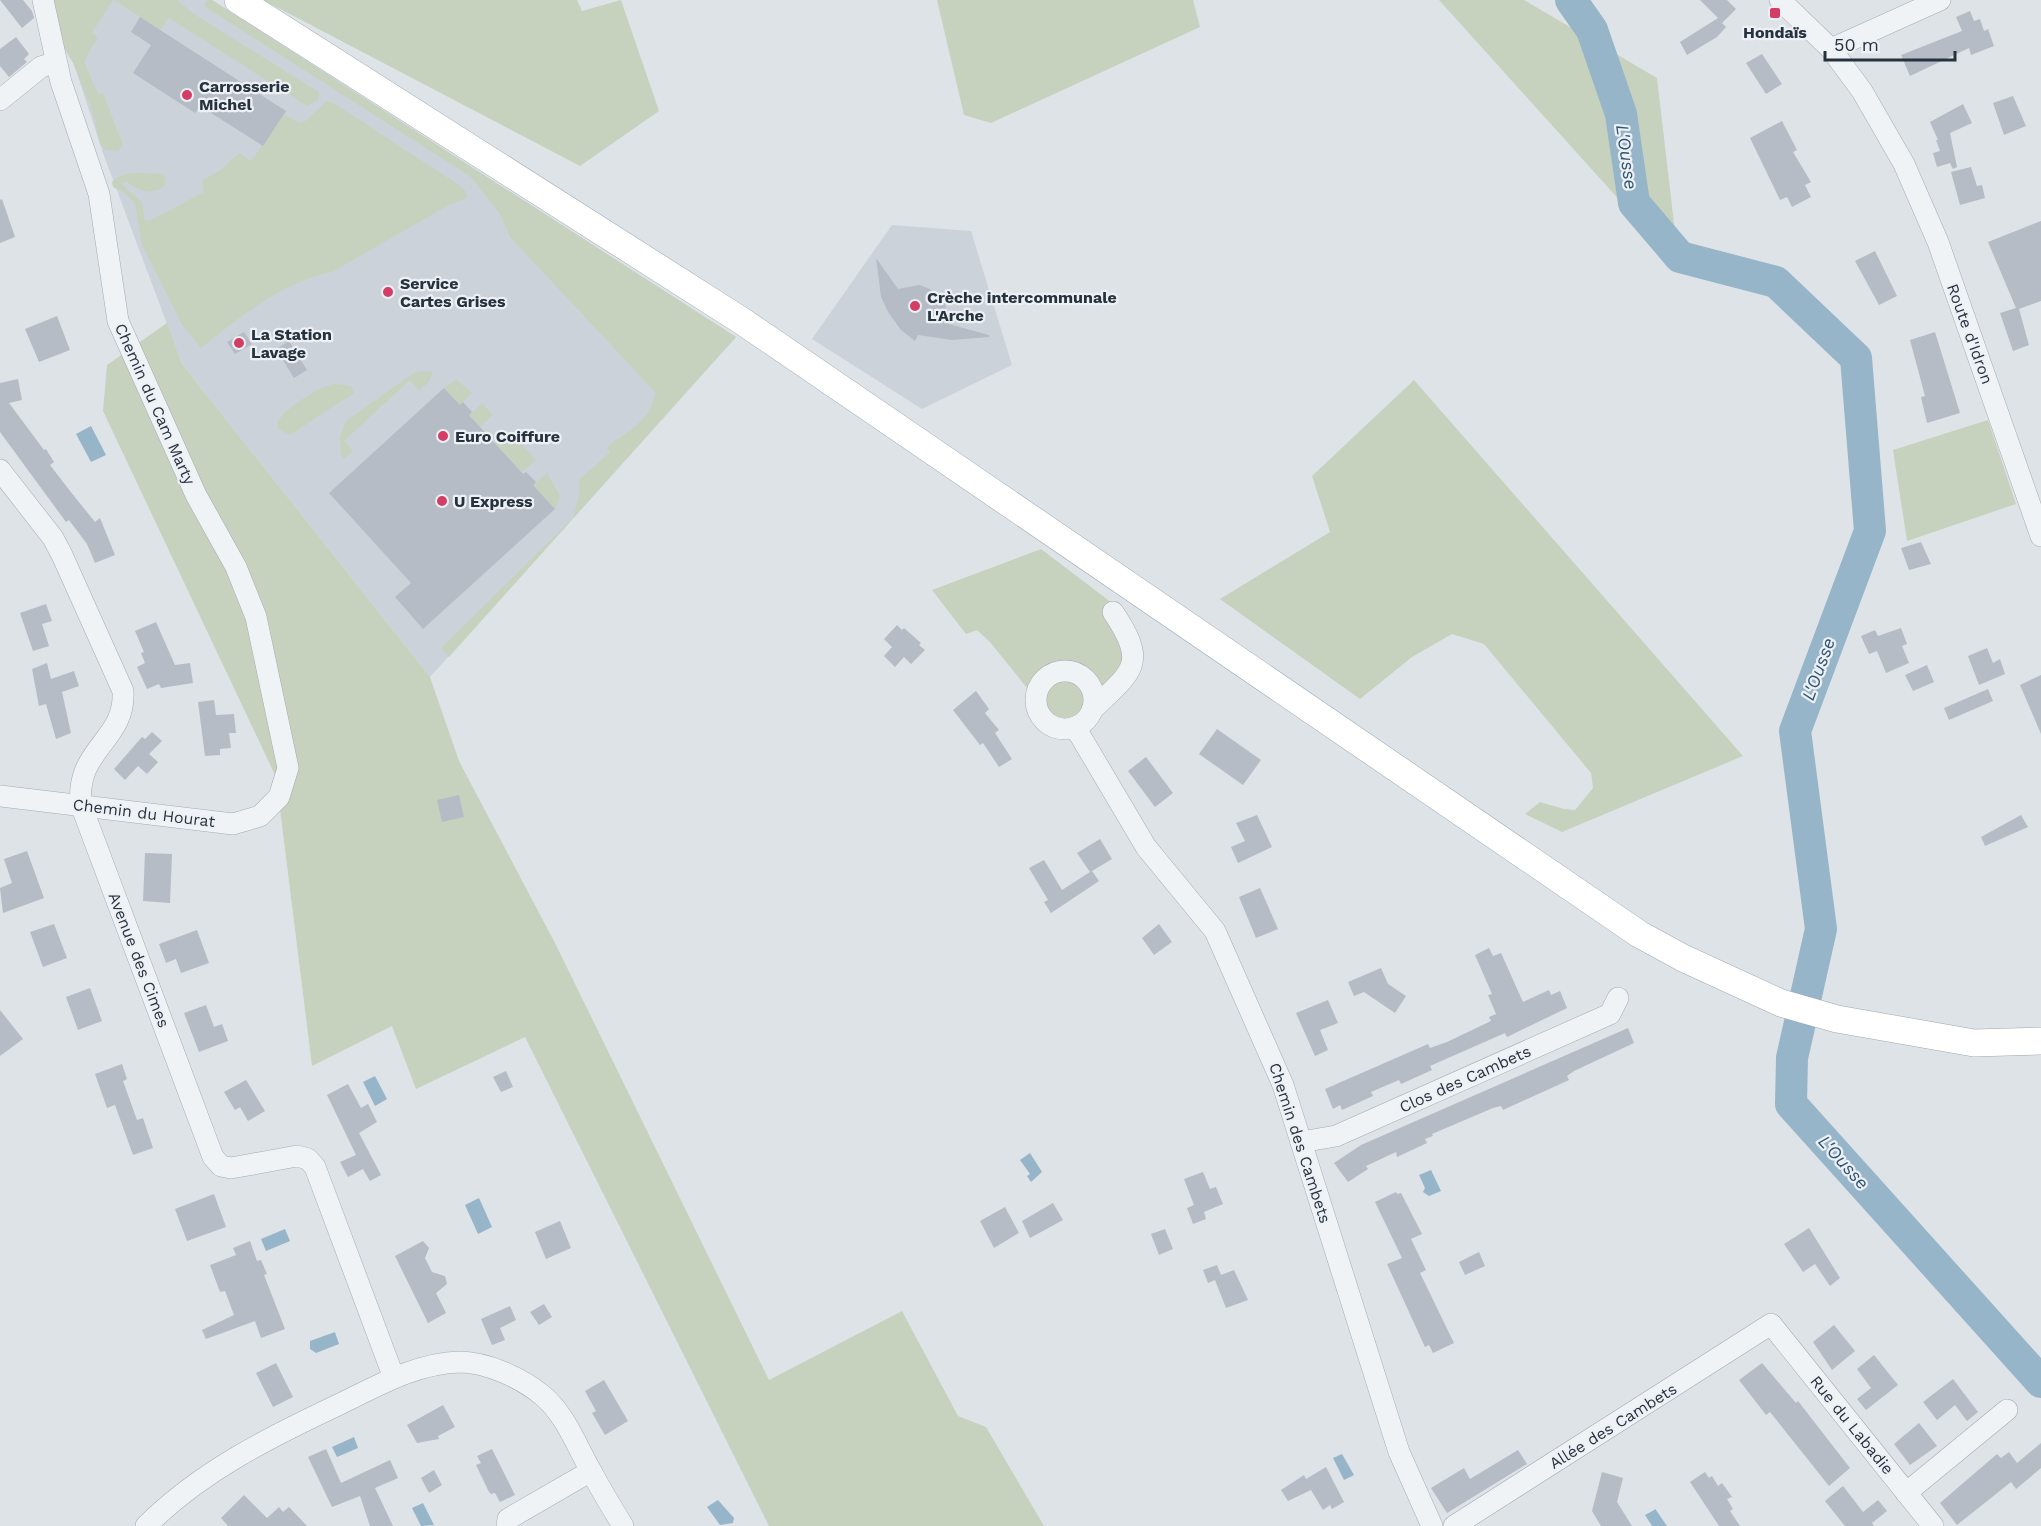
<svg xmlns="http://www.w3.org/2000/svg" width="2041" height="1526" font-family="'Work Sans',sans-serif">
	<rect width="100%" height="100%" fill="#dee3e8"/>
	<!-- built -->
	<g fill="#ccd2da">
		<path d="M53,0H212L736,337L430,677L182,364L103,153Z"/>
		<path d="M892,225L971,231L1012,365L922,409L812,339Z"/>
	</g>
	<!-- green -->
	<g fill="#c6d2be">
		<path d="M52,0H113L92,33L98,37L84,61L98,94L103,93L123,145L118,151L106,150L100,144L92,110L73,63L63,46Z"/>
		<path d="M114,0H177L194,14L319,92L318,100L307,106L169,18L160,30Z"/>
		<path d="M207,0H212L736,337L449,657L441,648L573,518L579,497L580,479L610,452L607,447C627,431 652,421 655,392L510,237L500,214L471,177L204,6Z"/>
		<path d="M263,0H577L582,11L621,0L659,111L580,166Z"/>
		<path d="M937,0H1193L1200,27L991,123L964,115Z"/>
		<path d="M1439,0H1524L1657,78L1679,266Z"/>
		<path d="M327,101L332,102L459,185L466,192L467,198L449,205L332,272C282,282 240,317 201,348L182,325L142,245L135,203L123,192L113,187L112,182C123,169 147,173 163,174L166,180L164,187C149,195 140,191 126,182L121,184L142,202L145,221L151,220L204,192L202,180L222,169L239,153L251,161L284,114L299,123L305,121Z"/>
		<path d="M167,323L182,364L430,677L459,761L555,943L769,1380L902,1311L958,1416L986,1427L1044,1526H769L525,1037L416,1089L392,1026L312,1066L276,777L103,411L107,365Z"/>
		<path d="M420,371L433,372L429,382L419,390L410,380L344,441L353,451L344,459L341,456L340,436L346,421L412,374Z"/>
		<path d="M456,379L472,393L460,405L444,388Z"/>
		<path d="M1414,380L1743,756L1562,832L1525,814L1540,802L1564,809L1575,810L1593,788L1591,773L1484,644L1452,634L1412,657L1360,699L1220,599L1330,532L1312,476Z"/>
		<path d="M334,384L351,386L354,393L290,435L278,429L277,423C282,410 320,386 334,384Z"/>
		<path d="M482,403L493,415L480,427L469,415Z"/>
		<path d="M1988,420L2016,504L1907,541L1893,450Z"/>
		<path d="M509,431L536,460L522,472L495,444Z"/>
		<path d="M547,473L560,496L555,509L533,485Z"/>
		<path d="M1041,549L1116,606V625L1127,672L1099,692C1090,673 1067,652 1047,669C1039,675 1038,685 1027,688L990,642L977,630L966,634L932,590Z"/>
		<circle cx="1065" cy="699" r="19"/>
	</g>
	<!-- water -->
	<g fill="#97b5c9">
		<path d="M91,426L106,455L91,462L76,434Z"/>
		<path d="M375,1076L387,1099L375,1106L363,1082Z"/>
		<path d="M1030,1153L1042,1172L1031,1182L1027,1176L1030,1174L1020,1160Z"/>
		<path d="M1431,1170L1441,1191L1429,1196L1423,1192L1425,1188L1419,1175Z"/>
		<path d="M479,1198L492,1227L478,1234L465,1205Z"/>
		<path d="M285,1229L290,1241L266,1251L261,1239Z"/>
		<path d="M335,1332L339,1344L316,1353L310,1349V1341Z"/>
		<path d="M354,1437L358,1448L337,1457L332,1447Z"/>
		<path d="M1342,1454L1354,1475L1344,1480L1333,1458Z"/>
		<path d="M718,1500L734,1518L733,1523L720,1525L707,1507Z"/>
		<path d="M423,1503L434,1525L421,1526L412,1508Z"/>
		<path d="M1656,1509V1510L1667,1526H1652L1645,1515Z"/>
	</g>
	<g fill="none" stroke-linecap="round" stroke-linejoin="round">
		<!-- river -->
		<path stroke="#97b5c9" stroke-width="32" d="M1571,0L1592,30L1621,114L1634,203L1680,257L1776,282L1856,358L1870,531L1795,731L1821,929L1792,1058L1791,1104L2041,1382"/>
	</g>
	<!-- building -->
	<g fill="#b5bcc5">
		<path d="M0,0H23L32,11L34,18L22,28Z"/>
		<path d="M1700,0H1727L1736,9L1722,23L1726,27L1717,37L1687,55L1680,42L1718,18Z"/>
		<path d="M1970,11L1974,21L1980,19L1984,31L1988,29L1994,46L1971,55L1969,48L1910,76L1901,55L1962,31L1956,17Z"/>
		<path d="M140,17L286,111L263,146L200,106L195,113L133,73L151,45L131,32Z"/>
		<path d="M16,37L29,54L24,59L27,62L9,77L0,66V49Z"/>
		<path d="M1762,54L1782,84L1766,94L1746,63Z"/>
		<path d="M2013,96L2026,126L2004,135L1993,103Z"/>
		<path d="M1963,104L1972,123L1950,133L1957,167L1953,169L1950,163L1937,167L1933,153L1940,151L1936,140H1938L1930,122Z"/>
		<path d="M1782,121L1797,150L1793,152L1811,182L1805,185L1811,197L1792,207L1787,197L1780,200L1750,138Z"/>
		<path d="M1971,167L1977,186L1982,185L1985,198L1960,205L1951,172Z"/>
		<path d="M2,199L15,237L0,243V200Z"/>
		<path d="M2041,221V301L2019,309L2029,345L2013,351L2000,313L2016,308L1988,242Z"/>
		<path d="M1875,251L1897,296L1879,305L1855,261Z"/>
		<path d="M876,258L898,289L919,285L930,289L945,303L949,324L989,335V337L952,340L918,335L915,341L901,330L888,312L881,297Z"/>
		<path d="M57,316L70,350L39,362L25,329Z"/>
		<path d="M244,332L252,344L235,354L227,342Z"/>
		<path d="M1935,332L1960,413L1927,423L1921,397L1925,396L1910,340Z"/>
		<path d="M289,341L307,370L294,378L276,349Z"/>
		<path d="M18,379L22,400L9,403L44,450L46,449L54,462L50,465L70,491L95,522L100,518L115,555L95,563L87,544L69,520L66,522L0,432V383Z"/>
		<path d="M444,388L460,405L463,402L472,412L469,415L523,474L526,472L536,482L533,485L555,509L423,629L395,597L411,583L329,493Z"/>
		<path d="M1921,542L1931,564L1909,570L1901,548Z"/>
		<path d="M46,604L52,621L42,624L49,646L33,651L20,613Z"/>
		<path d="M156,622L175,665L190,663L193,683L161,688L159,684L147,689L137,667L145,663L141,653L144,652L135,631Z"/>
		<path d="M897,625L902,630L904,628L921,643L919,645L925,650L911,664L904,657L895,667L884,656L892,647L884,639Z"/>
		<path d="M1901,628L1907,644L1902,646L1909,663L1886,673L1877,651L1869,654L1861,636L1875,630L1878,636Z"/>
		<path d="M1987,648L1993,663L2000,659L2005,674L1979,685L1968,656Z"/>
		<path d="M47,663L51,679L74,671L79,686L62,692L71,733L56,739L46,704L39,706L32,669Z"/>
		<path d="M1927,665L1934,682L1913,691L1905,675Z"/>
		<path d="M2041,675V734L2020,685Z"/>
		<path d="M1988,689L1993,701L1949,720L1944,708Z"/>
		<path d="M976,691L989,709L985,713L999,730L995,733L1012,759L999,767L983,743L980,745L953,710Z"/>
		<path d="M214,700L216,715L234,714L236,733H229L231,748L220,749V755L205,756L198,702Z"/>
		<path d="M1217,729L1261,760L1243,785L1199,754Z"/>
		<path d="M152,732L162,741L149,754L158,762L147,774L138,766L125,780L114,769L142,737L145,739Z"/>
		<path d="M1146,757L1173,793L1155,807L1128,771Z"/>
		<path d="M459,795L464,817L442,822L437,800Z"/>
		<path d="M1257,815L1272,847L1238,863L1231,847L1245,841L1236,823Z"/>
		<path d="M2021,815L2028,827L1985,846L1981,837Z"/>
		<path d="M1100,839L1112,859L1092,871L1099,881L1051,913L1044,902L1048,900L1029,868L1044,860L1062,890L1090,872L1077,853Z"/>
		<path d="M27,851L44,898L3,913L0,888L12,883L4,859Z"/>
		<path d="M145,853L172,854L170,903L143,901Z"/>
		<path d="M1260,888L1278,929L1256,938L1239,897Z"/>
		<path d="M54,924L67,958L43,967L30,932Z"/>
		<path d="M1159,924L1172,942L1154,955L1142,938Z"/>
		<path d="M197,930L209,963L181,973L176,959L166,963L159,944Z"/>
		<path d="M1489,948L1493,956L1501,953L1523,1002L1549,990L1551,995L1560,991L1567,1008L1507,1037L1505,1033L1430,1066L1432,1070L1401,1084L1399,1080L1371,1092L1373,1096L1342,1110L1340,1105L1333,1109L1325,1089L1428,1044L1430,1048L1447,1042L1491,1021L1489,1017L1496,1014L1488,995L1492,994L1475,955Z"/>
		<path d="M1381,968L1388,984L1406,996L1395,1013L1364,992L1354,996L1348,982Z"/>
		<path d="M90,988L102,1021L78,1030L66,997Z"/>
		<path d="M1328,1000L1338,1023L1320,1030L1328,1050L1315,1056L1296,1013Z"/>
		<path d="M206,1005L214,1027L222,1024L228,1041L199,1052L184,1013Z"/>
		<path d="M0,1010L23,1039L0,1056Z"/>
		<path d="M1628,1028L1634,1043L1574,1071L1567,1076L1569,1080L1503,1110L1501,1106L1493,1108L1432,1134L1433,1136L1425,1139L1427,1143L1397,1157L1396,1152L1366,1166L1368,1169L1348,1182L1334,1163L1361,1145Z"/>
		<path d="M122,1064L127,1079L123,1081L137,1120L143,1118L153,1148L133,1155L115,1105L107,1108L95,1074Z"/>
		<path d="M506,1071L513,1087L501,1092L493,1077Z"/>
		<path d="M246,1080L265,1111L248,1121L240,1107L235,1110L224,1092Z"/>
		<path d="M348,1084L361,1108L368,1104L377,1122L359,1133L381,1175L370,1181L363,1169L348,1177L340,1162L356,1155L327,1095Z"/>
		<path d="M1203,1172L1210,1189L1216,1187L1223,1204L1204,1212L1206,1219L1193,1224L1187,1208L1194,1205L1184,1179Z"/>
		<path d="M1396,1192L1397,1194L1401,1193L1422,1234L1411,1239L1426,1270L1420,1273L1454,1343L1433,1353L1429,1345L1425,1347L1387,1264L1402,1258L1375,1202Z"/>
		<path d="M214,1194L226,1227L187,1241L175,1209Z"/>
		<path d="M1053,1203L1063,1220L1030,1238L1022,1221Z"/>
		<path d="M1005,1207L1019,1233L994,1248L980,1221Z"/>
		<path d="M560,1221L571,1248L546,1259L535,1232Z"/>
		<path d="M1809,1228L1840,1278L1830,1286L1815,1264L1803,1272L1784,1244Z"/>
		<path d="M1165,1229L1173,1249L1159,1255L1151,1234Z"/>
		<path d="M250,1241L257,1261L261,1260L267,1274L264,1275L285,1329L261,1338L255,1321L206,1339L202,1330L234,1315L225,1291L220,1292L210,1265L236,1255L233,1248Z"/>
		<path d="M423,1241L429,1248L425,1258L432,1272L445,1276L447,1284L436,1293L446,1313L428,1323L395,1256Z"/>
		<path d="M1479,1252L1485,1266L1465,1275L1459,1262Z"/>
		<path d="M1217,1265L1221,1275L1234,1270L1248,1300L1226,1308L1215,1280L1208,1283L1203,1270Z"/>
		<path d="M544,1304L552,1317L539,1325L530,1312Z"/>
		<path d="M510,1306L516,1320L500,1328L505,1340L492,1345L481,1319Z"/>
		<path d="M1834,1325L1855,1351L1832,1370L1813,1342Z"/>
		<path d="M1874,1355L1898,1385L1866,1410L1857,1399L1871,1388L1857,1369Z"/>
		<path d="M276,1363L293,1397L273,1407L256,1373Z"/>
		<path d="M1762,1363L1796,1403L1798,1401L1850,1468L1829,1486L1770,1412L1766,1415L1739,1380Z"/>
		<path d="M1953,1379L1978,1412L1967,1421L1955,1405L1937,1420L1923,1402Z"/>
		<path d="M604,1380L628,1421L605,1435L592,1413L596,1411L585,1391Z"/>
		<path d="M443,1405L455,1427L438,1436L439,1439L417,1443L407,1425Z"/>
		<path d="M1919,1423L1937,1446L1910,1465L1894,1444Z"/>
		<path d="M2041,1443V1468L2016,1489L2011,1482L1957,1525L1940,1503L1997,1454L2001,1458L2009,1452L2017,1463Z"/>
		<path d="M326,1449L341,1483L390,1460L398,1478L375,1488L393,1526H370L360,1496L332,1507L308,1457Z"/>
		<path d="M492,1449L515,1495L500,1502L495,1493L491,1494L489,1492L476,1465L481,1463L477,1456Z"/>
		<path d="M1518,1450L1527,1464L1447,1513L1431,1488L1464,1468L1470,1479Z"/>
		<path d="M1326,1467L1344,1502L1332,1509L1330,1505L1323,1510L1311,1490L1288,1501L1281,1490L1304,1475L1306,1479Z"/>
		<path d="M434,1470L442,1485L429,1493L421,1478Z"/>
		<path d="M1602,1472L1623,1478L1617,1502L1632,1526H1601L1592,1511Z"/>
		<path d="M1705,1472L1709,1478L1712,1476L1718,1486L1722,1483L1732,1497L1727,1499L1733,1509L1730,1511L1740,1526H1719L1690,1482Z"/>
		<path d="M1843,1486L1863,1512L1878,1500L1887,1511L1872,1523L1874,1526H1845L1825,1501Z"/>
		<path d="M244,1495L267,1518L279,1507L283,1512L289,1507L307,1526H228L221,1518Z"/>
	</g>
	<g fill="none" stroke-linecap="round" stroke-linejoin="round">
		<defs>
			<g id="minor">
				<path d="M1780,0L1831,49L1862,91L1904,164L1938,242L2041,536"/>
				<path d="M1831,49L1940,0"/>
				<path d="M0,100L41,67L56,62"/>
				<path d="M0,470L53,538L62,555L123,691C126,741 75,748 81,805L213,1157L221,1166L231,1168L297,1156L308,1159L315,1167L394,1378"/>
				<circle cx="1065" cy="700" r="29"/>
				<path d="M1092,710C1132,671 1149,665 1113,612"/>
				<path d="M1075,727L1146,847L1215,931L1283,1085L1399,1452L1432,1526"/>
				<path d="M0,796L233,824L260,816L279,797L288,768L256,617L236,567L196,495L118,321L99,194L61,82L43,0"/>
				<path d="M1301,1142L1336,1136L1610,1014L1618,998"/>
				<path d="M1906,1493L2007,1410"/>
				<path d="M146,1526C201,1471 270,1437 340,1404C377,1386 417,1363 459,1362C487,1362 521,1378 542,1395C566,1415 576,1445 591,1471C601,1490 612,1508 623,1526"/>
				<path d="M507,1526L508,1519L591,1471"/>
				<path d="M1454,1526L1771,1324L1933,1526"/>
			</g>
			<path id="major" d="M238,0L742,321L1639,934L1683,958L1781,1003L1837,1019L1974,1043L2041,1041"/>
		</defs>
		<!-- minor casing -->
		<use href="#minor" stroke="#a3aab2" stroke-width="22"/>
		<!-- major casing -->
		<use href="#major" stroke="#9da8b4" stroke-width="28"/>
		<!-- minor -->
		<use href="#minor" stroke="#f0f3f6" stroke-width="21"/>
		<!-- major -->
		<use href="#major" stroke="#fff" stroke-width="27"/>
	</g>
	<!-- markers -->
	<g fill="#d23e64" stroke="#edf1f5" stroke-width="2">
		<rect x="1769" y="7" width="12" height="12" rx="3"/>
		<circle cx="187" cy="95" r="6"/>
		<circle cx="388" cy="292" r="6"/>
		<circle cx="915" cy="306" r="6"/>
		<circle cx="239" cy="343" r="6"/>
		<circle cx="443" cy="436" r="6"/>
		<circle cx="442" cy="501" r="6"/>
	</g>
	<g text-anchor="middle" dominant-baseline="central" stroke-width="4.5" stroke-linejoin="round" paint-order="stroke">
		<!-- poi labels -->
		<g font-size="16" font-weight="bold" fill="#27323f" stroke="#edf1f5" text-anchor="start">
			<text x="1775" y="32" text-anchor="middle">Hondaïs</text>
			<text x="199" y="86">Carrosserie<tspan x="199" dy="18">Michel</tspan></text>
			<text x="400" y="283">Service<tspan x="400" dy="18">Cartes Grises</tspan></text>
			<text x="927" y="297">Crèche intercommunale<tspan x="927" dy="18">L'Arche</tspan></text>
			<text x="251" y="334">La Station<tspan x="251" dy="18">Lavage</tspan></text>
			<text x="455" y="436">Euro Coiffure</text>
			<text x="454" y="501">U Express</text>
		</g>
		<!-- street labels -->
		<g font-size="16" fill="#27323f" stroke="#edf1f5">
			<text transform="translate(1970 334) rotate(70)">Route d'Idron</text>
			<text transform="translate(155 404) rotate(66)">Chemin du Cam Marty</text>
			<text transform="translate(144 813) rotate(7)">Chemin du Hourat</text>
			<text transform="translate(139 960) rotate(69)">Avenue des Cimes</text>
			<text transform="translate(1465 1079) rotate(-24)">Clos des Cambets</text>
			<text transform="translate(1300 1143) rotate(72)">Chemin des Cambets</text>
			<text transform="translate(1852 1425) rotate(51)">Rue du Labadie</text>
			<text transform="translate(1613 1426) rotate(-32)">Allée des Cambets</text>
		</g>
		<!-- water labels -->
		<g font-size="18" font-style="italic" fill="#305574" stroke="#edf1f5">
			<text transform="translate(1627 157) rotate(82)">L'Ousse</text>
			<text transform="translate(1818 669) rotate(-70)">L'Ousse</text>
			<text transform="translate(1844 1162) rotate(48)">L'Ousse</text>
		</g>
	</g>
	<!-- scale -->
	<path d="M1825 51v9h130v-9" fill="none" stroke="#27323f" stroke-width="3"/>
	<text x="1834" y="51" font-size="18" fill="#27323f" stroke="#edf1f5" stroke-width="4.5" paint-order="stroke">50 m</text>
</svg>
